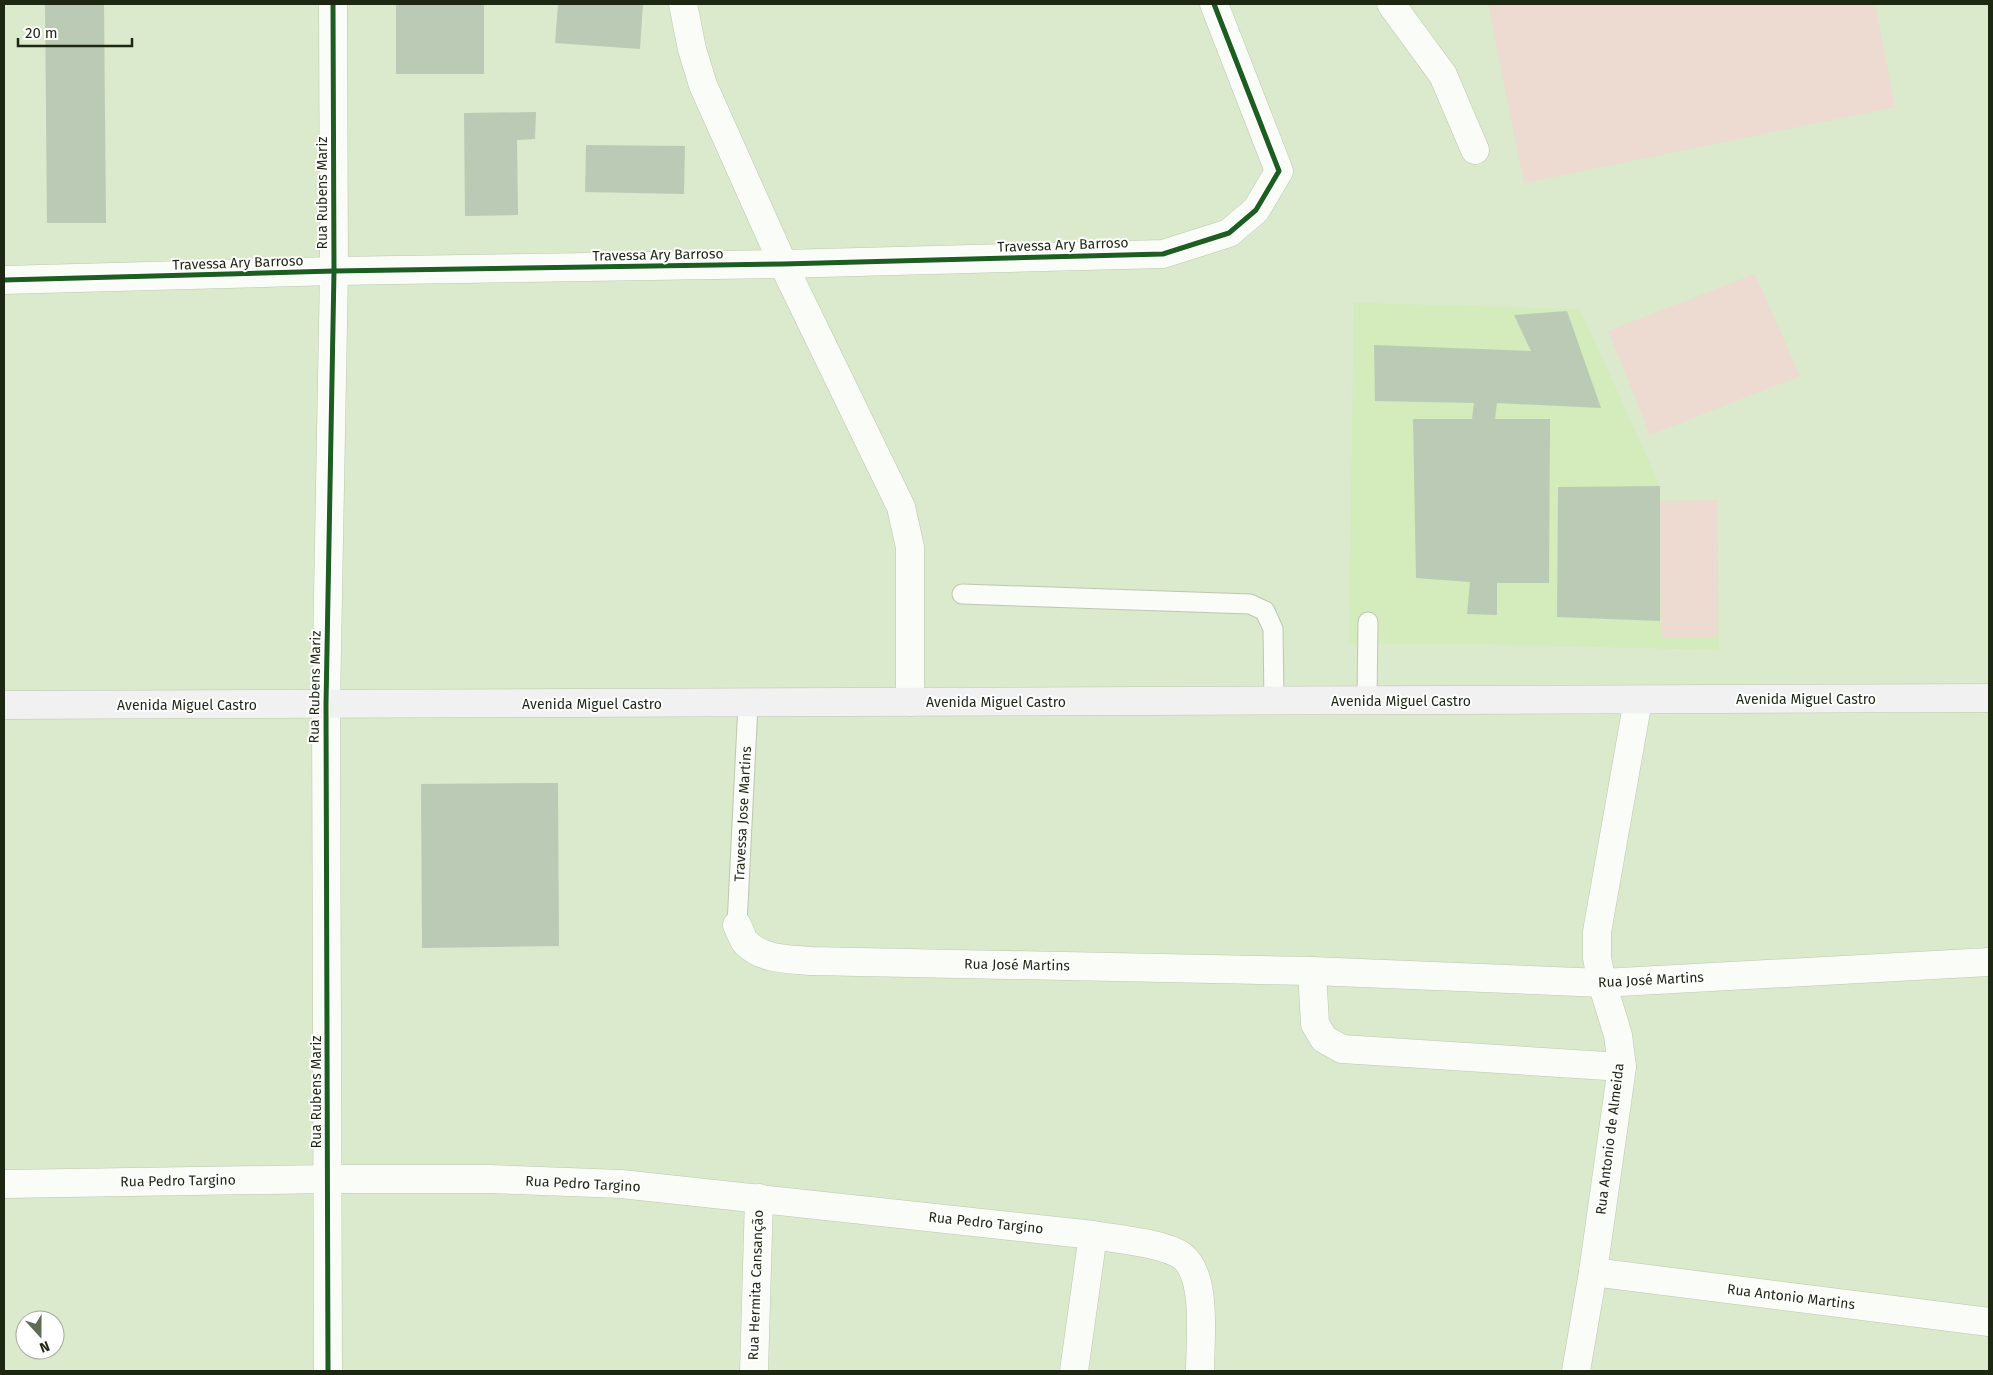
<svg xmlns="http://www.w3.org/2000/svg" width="1993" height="1375" font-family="'Fira Sans',sans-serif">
	<rect width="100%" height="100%" fill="#dbe9cc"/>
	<!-- built -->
	<path fill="#d4ebbc" d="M1354,303L1580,309L1660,486L1659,501L1717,500L1719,650L1480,644L1349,643Z"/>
	<!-- green -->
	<g fill="#eddad0">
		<path d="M1488,4H1875L1895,107L1524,183Z"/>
		<path d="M1755,274L1800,376L1650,435L1608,331Z"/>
		<path d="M1717,500L1718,637L1661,638L1659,501Z"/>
	</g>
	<!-- building -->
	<g fill="#bbcab5">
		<path d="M45,4H104L106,223H47Z"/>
		<rect x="396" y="4" width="88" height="70"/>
		<path d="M558,4H643L640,49L555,43Z"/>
		<path d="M536,112L535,139L517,140L518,215L465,216L464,113Z"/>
		<path d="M586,145L685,146L684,194L585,192Z"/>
		<path d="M1567,311L1601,408L1497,403L1495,419H1550L1549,583H1497V615L1467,614L1470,582L1416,578L1413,419H1472L1474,403L1375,401L1374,345L1531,351L1514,315Z"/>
		<path d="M1660,486V621L1557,617L1558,487Z"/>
		<path d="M558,783L559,946L422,948L421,784Z"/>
	</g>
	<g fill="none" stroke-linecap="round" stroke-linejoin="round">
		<defs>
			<g id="service">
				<path d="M962,594L1250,604L1265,611L1273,629L1274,701"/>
				<path d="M1367,701L1368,622"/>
				<path d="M737,925L748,704"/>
			</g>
			<g id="minor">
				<path d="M683,4L692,49L703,85L783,264L901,507L910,547V702"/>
				<path d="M1391,4L1443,75L1475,150"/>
				<path d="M4,280L334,271L783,264L1163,254L1229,233L1256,210L1279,171L1214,4"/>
				<path d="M737,925C740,930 742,939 746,943C763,960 789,959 811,961L1312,971L1602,983L1989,962"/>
				<path d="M1312,971L1315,1024L1324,1039L1342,1049L1622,1067"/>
				<path d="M4,1184L327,1179H489L621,1184L1093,1235C1116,1239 1164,1243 1182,1256C1208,1275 1200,1343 1200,1371"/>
				<path d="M1593,1272L1989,1322"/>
				<path d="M328,1371L326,704L334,271L333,4"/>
				<path d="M754,1371L759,1198"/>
				<path d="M1074,1371L1093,1235"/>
				<path d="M1576,1371L1593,1272L1622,1067L1618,1035L1602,983L1597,958V932L1638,700"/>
			</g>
			<path id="secondary" d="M4,705L1989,698"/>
		</defs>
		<!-- service casing -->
		<use href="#service" stroke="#bcc7b0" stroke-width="21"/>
		<!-- minor casing -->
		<use href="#minor" stroke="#bcc7b0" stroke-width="29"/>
		<!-- secondary casing -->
		<use href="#secondary" stroke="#bcc7b0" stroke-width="29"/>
		<!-- service -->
		<use href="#service" stroke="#fafcf7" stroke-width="19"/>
		<!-- minor -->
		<use href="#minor" stroke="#fafcf7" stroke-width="28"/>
		<!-- secondary -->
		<use href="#secondary" stroke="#f1f1f1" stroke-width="28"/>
		<defs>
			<g id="cycleway">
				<path d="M4,280L334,271L783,264L1163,254L1229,233L1256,210L1279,171L1214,4"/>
				<path d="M328,1371L326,704L334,271L333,4"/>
			</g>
		</defs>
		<!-- cycleway casing -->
		<use href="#cycleway" stroke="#fff" stroke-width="8"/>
		<!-- cycleway -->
		<use href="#cycleway" stroke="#1b5e20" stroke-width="5"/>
	</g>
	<g text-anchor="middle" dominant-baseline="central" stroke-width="4" stroke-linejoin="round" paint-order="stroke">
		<!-- street labels -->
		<g font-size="14" fill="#1d2712" stroke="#fff">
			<text transform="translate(322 193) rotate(-90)">Rua Rubens Mariz</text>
			<text transform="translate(1063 245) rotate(-2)">Travessa Ary Barroso</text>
			<text transform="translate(658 255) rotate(-1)">Travessa Ary Barroso</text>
			<text transform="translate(238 263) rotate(-2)">Travessa Ary Barroso</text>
			<text transform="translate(315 687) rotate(-89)">Rua Rubens Mariz</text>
			<text x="1806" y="699">Avenida Miguel Castro</text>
			<text x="1401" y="701">Avenida Miguel Castro</text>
			<text x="996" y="702">Avenida Miguel Castro</text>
			<text x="592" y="704">Avenida Miguel Castro</text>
			<text x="187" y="705">Avenida Miguel Castro</text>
			<text transform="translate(743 814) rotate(-87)">Travessa Jose Martins</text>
			<text transform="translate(1017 965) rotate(1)">Rua José Martins</text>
			<text transform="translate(1651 980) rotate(-3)">Rua José Martins</text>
			<text transform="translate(316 1092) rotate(-90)">Rua Rubens Mariz</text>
			<text transform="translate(1610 1139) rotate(-83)">Rua Antonio de Almeida</text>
			<text transform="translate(178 1181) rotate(-1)">Rua Pedro Targino</text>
			<text transform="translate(583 1184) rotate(3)">Rua Pedro Targino</text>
			<text transform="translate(986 1223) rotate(6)">Rua Pedro Targino</text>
			<text transform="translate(756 1285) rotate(-88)">Rua Hermita Cansanção</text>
			<text transform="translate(1791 1297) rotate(7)">Rua Antonio Martins</text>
		</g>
	</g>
	<!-- border -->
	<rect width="1993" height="1375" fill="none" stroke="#1d2712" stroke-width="10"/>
	<!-- north arrow -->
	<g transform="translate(40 1335) rotate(159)"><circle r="24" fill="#ffffff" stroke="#a5a9a0"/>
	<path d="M0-4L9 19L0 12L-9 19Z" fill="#606b53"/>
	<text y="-8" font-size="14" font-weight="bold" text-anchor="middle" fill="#1d2712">N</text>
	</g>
	<!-- scale -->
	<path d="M18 38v8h114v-8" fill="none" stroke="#1d2712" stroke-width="2.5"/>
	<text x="25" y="38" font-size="15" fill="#1d2712" stroke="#ffffff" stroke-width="4" paint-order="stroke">20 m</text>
</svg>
